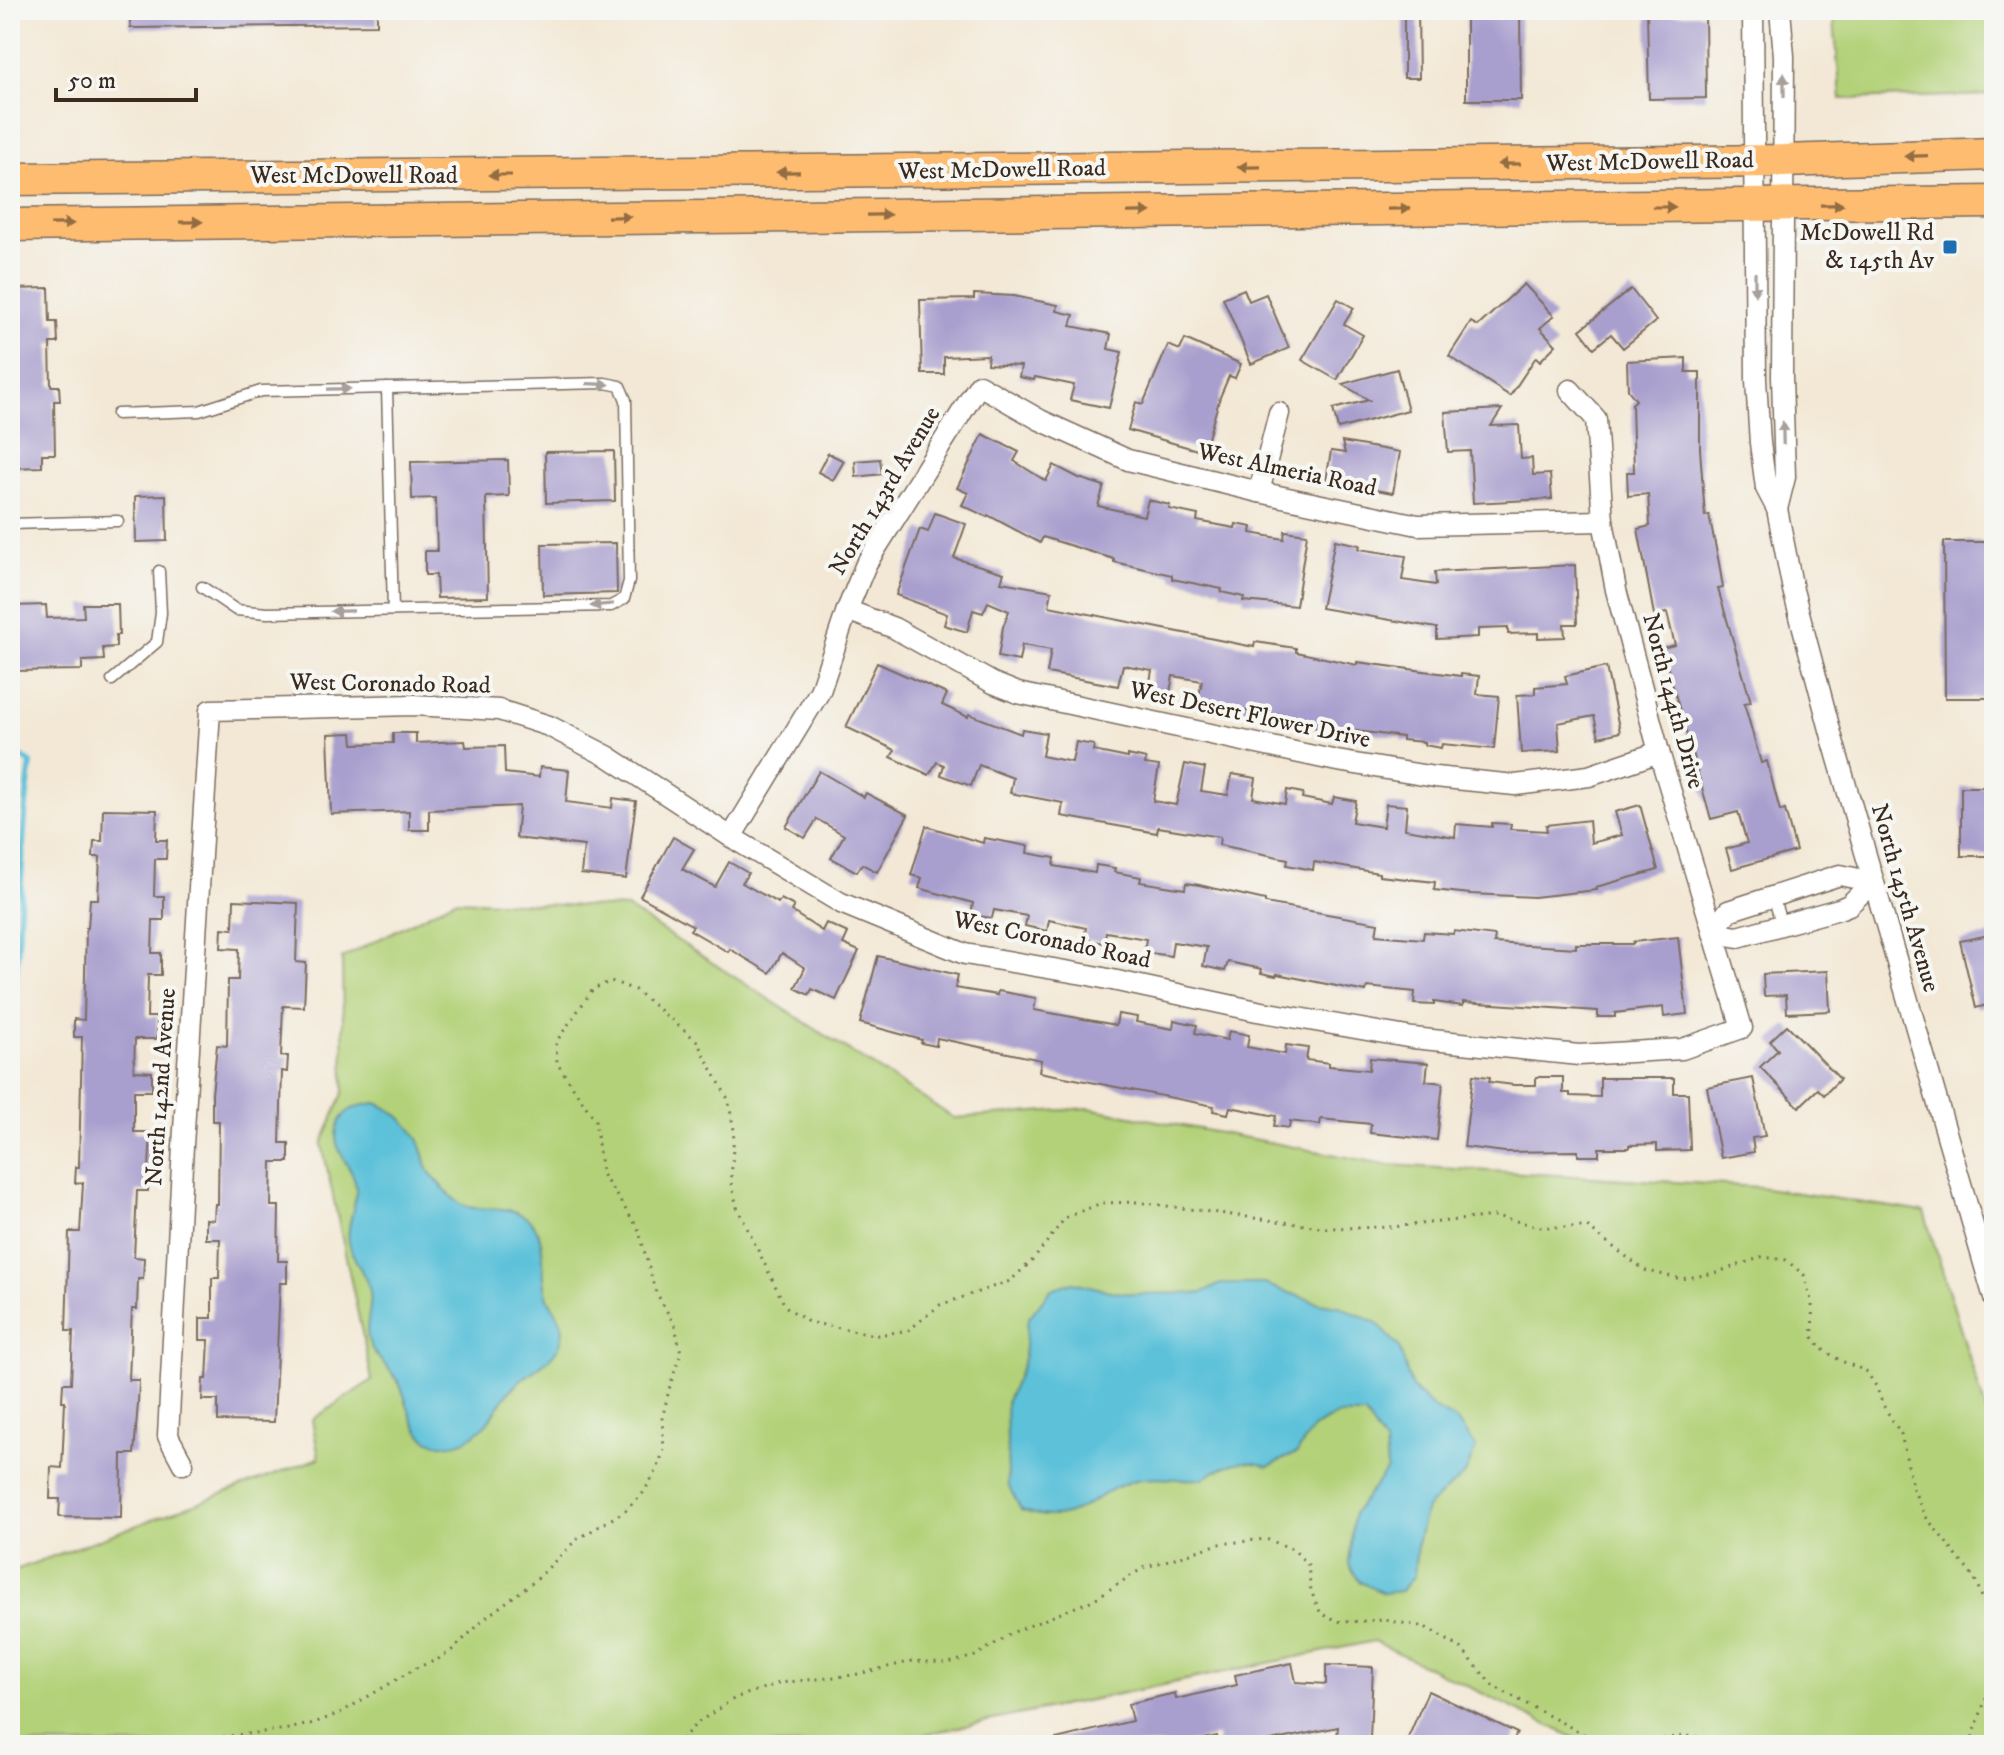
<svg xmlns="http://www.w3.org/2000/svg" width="2004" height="1755" font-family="'IM FELL DW Pica',serif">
	<rect width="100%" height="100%" fill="#f6f6f2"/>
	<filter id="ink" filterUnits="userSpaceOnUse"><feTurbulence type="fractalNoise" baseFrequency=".0125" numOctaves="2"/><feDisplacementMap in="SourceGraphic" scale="16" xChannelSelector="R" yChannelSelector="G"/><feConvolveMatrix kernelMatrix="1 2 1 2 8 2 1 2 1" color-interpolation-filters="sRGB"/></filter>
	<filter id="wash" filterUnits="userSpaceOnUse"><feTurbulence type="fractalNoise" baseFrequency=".006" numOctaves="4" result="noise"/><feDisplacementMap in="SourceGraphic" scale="32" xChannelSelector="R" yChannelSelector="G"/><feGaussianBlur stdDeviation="1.8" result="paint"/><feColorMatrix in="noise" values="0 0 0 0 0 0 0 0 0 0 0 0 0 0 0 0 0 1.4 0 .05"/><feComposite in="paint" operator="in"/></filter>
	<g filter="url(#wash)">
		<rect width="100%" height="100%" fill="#f3e8d5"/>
		<!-- green -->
		<g fill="#b2d178" stroke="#767e4b" stroke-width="2">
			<path d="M1833,10H1994V95L1841,99Z"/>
			<path d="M455,900L627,908L954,1118L1089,1108L1389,1165L1759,1187L1924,1212L1994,1437V1745H1589L1374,1641L873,1745H10V1572L319,1458L312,1420L372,1380L322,1144L344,1091L342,958Z"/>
		</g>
		<!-- water -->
		<g fill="#5cc1d9" stroke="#4c767c" stroke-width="2">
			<path d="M376,1103C397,1111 414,1127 422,1148C425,1155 425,1164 429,1171C432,1177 452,1198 458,1202C476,1216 503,1200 527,1218C551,1237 538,1272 548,1298C552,1307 560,1315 562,1325C564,1332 562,1342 558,1348C545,1369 518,1376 505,1397C491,1420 472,1448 441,1444C434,1443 425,1440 420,1433C409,1419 407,1399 399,1383C391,1367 372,1357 368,1339C364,1323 373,1308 370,1292C367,1274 351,1259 349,1242C346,1223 357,1207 356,1188C354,1163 326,1149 340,1121C347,1107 362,1105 376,1103Z"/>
			<path d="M1073,1282L1114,1292L1134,1294L1201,1293L1221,1284H1264L1319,1303L1339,1306L1377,1323L1399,1347L1412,1388L1432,1407L1457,1421L1476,1448L1465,1474L1426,1508L1417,1544L1414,1576L1401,1591L1383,1593L1360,1582L1349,1565L1354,1513L1387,1470L1385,1444L1365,1415H1337L1313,1428L1297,1453L1269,1466C1246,1461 1238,1459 1216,1471C1210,1474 1205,1478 1199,1479C1179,1481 1157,1475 1136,1480C1090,1492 1077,1531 1021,1510L1008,1485L1006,1403L1023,1364L1028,1319L1051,1289Z"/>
		</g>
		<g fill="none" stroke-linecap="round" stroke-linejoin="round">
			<!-- stream -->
			<path stroke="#5cc1d9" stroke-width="6" d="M10,750L31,763C18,850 23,939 10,1026"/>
		</g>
		<g id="blocks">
			<!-- building -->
			<g fill="#a99fce">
				<path d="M130,10H377V25L130,28Z"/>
				<path d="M1404,10H1418L1419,78H1404Z"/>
				<path d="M1466,10H1520L1521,100H1466Z"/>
				<path d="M1647,14H1705L1706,98L1649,99Z"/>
				<path d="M1524,284L1554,316L1540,328L1556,345L1540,361L1536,357L1510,396L1449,356L1471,322L1478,326Z"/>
				<path d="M49,288L50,322H57L58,343H50L51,386H59L60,401H54L55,454H42V467L10,468V388L17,387L14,289Z"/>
				<path d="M1244,289L1249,301L1266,294L1289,348L1251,364L1223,298Z"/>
				<path d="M1631,289L1656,321L1623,348L1611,334L1594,348L1580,330Z"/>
				<path d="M974,294L1014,296L1058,305L1057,311L1074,315L1071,326L1111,334L1108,349L1122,352L1109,408L1070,400L1074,385L1035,377L1034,380L1019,377L1021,366L987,364L988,355L944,357V374H922L920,300L974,299Z"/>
				<path d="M1338,299L1354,308L1344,324L1363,335L1337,380L1302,360Z"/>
				<path d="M1185,339L1241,364L1235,378L1229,376L1220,397L1204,452L1128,430L1136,402L1143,404L1168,345L1180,350Z"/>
				<path d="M1686,358V372H1700V449L1705,516L1709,515L1719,563L1723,588L1718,589L1751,702L1744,703L1761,763L1767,761L1780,811L1785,810L1796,851L1732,869L1726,849L1747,843L1738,812L1711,819L1662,648L1675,645L1667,613L1654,615L1638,529L1650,526L1648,494L1628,496L1627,472H1634L1632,404L1636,400L1628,390L1627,361Z"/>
				<path d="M1397,369L1408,410L1338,429L1333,409L1369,400L1342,384Z"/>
				<path d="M1502,409L1491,426L1519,425L1521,459L1532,458L1533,475L1550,474L1552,499L1473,503L1470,451L1448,452L1445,412Z"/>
				<path d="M983,434L1019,452L1014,461L1046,481L1054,465L1079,478L1104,486L1098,506L1144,516L1148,500L1170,505L1169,509L1198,515L1197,521L1235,528L1236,524L1252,527L1251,533L1284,539L1285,531L1307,534L1296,606L1243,601L1244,597L1221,592L1222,589L1172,579V575L1114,562V559L1043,537L1040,543L988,515L987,517L962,505L968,493L957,488Z"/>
				<path d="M1342,442L1400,452L1393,493L1326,481L1331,451L1345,453Z"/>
				<path d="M614,451L615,501L546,503L545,452Z"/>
				<path d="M828,453L844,461L833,480L818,472Z"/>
				<path d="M880,459L882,474L856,477L855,461Z"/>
				<path d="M508,460L509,496L486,497L488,597L437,598L436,575H425V551H437L435,498L412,499L411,462Z"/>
				<path d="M166,495L167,541L136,542L135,496Z"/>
				<path d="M935,513L966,524L954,558L1004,573L1001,582L1052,591L1049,606L1254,647L1255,642L1296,648V652L1357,665V662L1461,676V674L1479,676L1477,694L1499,696L1494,749L1442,744L1441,748L1424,745V742L1402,740V737L1334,728L1333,731L1294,723L1295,716L1219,708V710L1197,706L1202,681L1173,676L1169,697L1148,694L1152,670L1123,665L1118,686L1047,673L1051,650L1022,645L1019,661L998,657L1003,627L1009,611L988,602L983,613L973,610L967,632L944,625L947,614L896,595L920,529L928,532Z"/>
				<path d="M1335,540L1360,545L1359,549L1406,556L1402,580L1436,585L1435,572L1575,565L1577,624H1564L1565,637L1538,638V633L1508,634V628L1478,629V637L1437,639V628L1321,608Z"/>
				<path d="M1944,542H1994V698H1945Z"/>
				<path d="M616,543L617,593L543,595L542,544Z"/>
				<path d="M83,604H118L119,635H116V647L103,648L104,660L82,661V670L10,671L11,606L46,605L47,618L84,617Z"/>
				<path d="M877,663L947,694L942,705L968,717L969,714L1021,734L1022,729L1046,733L1042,756L1072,762L1076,742L1094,745L1093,751L1128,758V755L1146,759L1145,764L1159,766L1153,801L1176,805L1185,764L1205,768L1201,791L1228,795L1232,774L1256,778L1253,798L1285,804L1287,790L1303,793L1302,798L1332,804L1334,797L1356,801L1352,822L1383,827L1386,804L1407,806L1405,829L1455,837L1456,824L1492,827V823L1511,824L1510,829L1547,831L1546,825L1589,820L1591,843L1622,835L1615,812L1640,805L1658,870L1596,887L1597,890L1534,897L1471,894L1434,890L1435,882L1379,876V873L1314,862L1313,870L1287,865L1288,859L1219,845L1220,837L1158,827L1157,833L1061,816L1063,803L1010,793L1013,778L979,765L971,786L941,775L944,765L937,762L929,775L891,757L895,750L846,727Z"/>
				<path d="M1606,667L1620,732L1599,737L1594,716L1558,723L1560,751L1521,753L1517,695L1535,694V687L1567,684L1565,676Z"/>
				<path d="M352,733L353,744L393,743V733H416V743L465,741L466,747L504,746L505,773L539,777L540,767L569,770L566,802L612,808L613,798L636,801L626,879L581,874L584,846L516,838L519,806L429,810V830H409V811L331,814L328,734Z"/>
				<path d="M819,771L864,797L866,793L908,815L877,872L862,864L857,872L831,858L844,835L817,819L805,838L786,827Z"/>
				<rect x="1961" y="787" width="33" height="69"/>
				<path d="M103,809L157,810L156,840H167L166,859H155L154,896H164V920H153L152,953H161V975H148L147,1017H157V1039H135L134,1071L152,1072V1091H134V1132H151L150,1148L148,1191H137L134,1257L144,1258L143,1279H138L137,1309H132L129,1380H139L138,1403L134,1454H122L121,1518L59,1517L60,1499H50L51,1467L62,1468L65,1401H62L63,1383H71L73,1331H66L69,1232H80L83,1183H75L76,1167H79L82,1037H74V1019L84,1020L86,928H88L90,899H98L100,857H93L94,841H102Z"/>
				<path d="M926,826L983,843L984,838L1028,846L1027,853L1055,858L1054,866L1095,873L1096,865L1115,868L1114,872L1141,877L1140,882L1185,889L1186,883L1199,885L1265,900V903L1378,923L1376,935L1423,939L1424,932L1453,934L1454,931L1495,936L1494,943L1576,948V944H1633V942L1678,937L1687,1014L1664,1017L1663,1007L1615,1013V1017H1598V1011L1463,1002V1006L1434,1002V1005L1414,1004L1415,992L1367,987L1366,992L1277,974L1276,976L1261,973L1262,969L1228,962L1225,971L1203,966L1207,947L1173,942L1171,956L1144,952L1146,939L1106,932L1104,943L1084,939L1086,928L1049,920L1047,931L1025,926L1027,916L994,910L992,918L971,915L973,903L919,888L922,878L911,875Z"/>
				<path d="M673,837L694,849L682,869L715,887L729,862L748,873L742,883L778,903L781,899L794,906L791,911L822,931L826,923L848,933L843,944L859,951L836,1000L812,989L809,995L795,988L805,968L782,953L770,973L730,949L728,952L690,930L693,926L640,896Z"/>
				<path d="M234,900L298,903L296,962L306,963L304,1007L283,1006L281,1056H288L287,1072L282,1071L280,1143H289V1162H272L271,1206H279L278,1261H287V1283H280L274,1422L218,1421V1400H202L203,1379H207L209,1340H200V1318H212V1278H219L220,1239H206V1219L214,1220L215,1204H218L219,1121H212V1094L217,1045L227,1046L228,980H238L239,949L221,948L222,928L233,929Z"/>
				<path d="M1994,934V1003L1976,1008L1960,941Z"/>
				<path d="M878,956L958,975L955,988L997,995L998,991L1036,998L1034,1010L1116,1025L1118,1014L1137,1017L1136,1022L1173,1029L1174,1020L1197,1025L1195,1033L1227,1040L1229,1031L1249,1035L1247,1047L1285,1054L1286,1045L1308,1048L1306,1060L1329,1063V1066L1369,1070L1370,1058L1428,1063L1426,1081L1443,1083L1437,1140L1370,1133L1371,1124L1321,1119L1320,1125L1290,1121L1289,1128L1274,1126L1276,1116L1230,1107L1228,1114L1213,1111L1214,1106L1039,1072L1041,1060L937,1038L936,1046L921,1043L922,1040L860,1023Z"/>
				<path d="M1828,971L1830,1011L1787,1013L1786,995L1764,996L1763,974Z"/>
				<path d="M1787,1025L1840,1079L1824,1095L1818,1089L1799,1107L1760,1067L1778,1050L1770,1041Z"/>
				<path d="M1473,1075L1490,1077L1489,1082L1514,1085H1536V1077H1563V1093H1570V1096L1600,1097V1078H1674V1093H1688L1690,1150L1657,1151V1144L1629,1145V1148H1599V1156H1578V1151L1505,1152L1464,1147Z"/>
				<path d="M1753,1078L1765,1136L1752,1138L1754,1152L1721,1158L1707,1087Z"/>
				<path d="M1292,1663L1296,1682L1326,1684V1665L1373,1667L1370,1739L1337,1738L1338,1727L1252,1745H1219L1217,1736L1179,1745H1057L1056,1739L1132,1721L1128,1704L1175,1693L1176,1699L1237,1685L1235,1675Z"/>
				<path d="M1428,1691L1517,1733L1511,1745H1405Z"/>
			</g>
		</g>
	</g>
	<g filter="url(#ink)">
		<use href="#blocks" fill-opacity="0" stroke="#7b6c5e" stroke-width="2"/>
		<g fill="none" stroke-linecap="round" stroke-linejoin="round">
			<defs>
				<g id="service">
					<path d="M387,388L393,610"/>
					<path d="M117,414L199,411L261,391L605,383L620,386L626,400L629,581L624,599L611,606L267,613L236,610L202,587"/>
					<path d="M10,524L118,521"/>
					<path d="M112,680L157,642L161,613L159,571"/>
					<path d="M1773,896L1782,926"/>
				</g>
				<g id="minor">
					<path d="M1753,10L1756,380L1760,443L1766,488L1777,509L1793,590L1833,741L1994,1298"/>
					<path d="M1259,492L1279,413"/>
					<path d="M1777,509L1785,477L1782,377L1784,56L1780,10"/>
					<path d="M847,610L894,628L993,683L1018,693L1337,761L1435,777L1515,785L1589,776L1659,752"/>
					<path d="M731,837L820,691L847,610L866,564L979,385L1040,420L1128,460L1259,492L1418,525L1603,521"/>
					<path d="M1840,875L1873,882L1849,905L1839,909L1738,937L1713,933L1728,911Z"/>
					<path d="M183,1464L168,1436L183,1146L210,710L414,705L499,710L549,726L609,757L731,837L841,903L965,954L1089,975L1257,1011L1413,1038L1579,1055L1682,1049L1742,1028L1659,752L1616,590L1603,521L1596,419L1570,390"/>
				</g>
				<g id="primary">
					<path d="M10,179L1783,161L1994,154"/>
					<path d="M10,225L1994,202"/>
				</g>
			</defs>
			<!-- service casing -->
			<use href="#service" stroke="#7b6c5e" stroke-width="13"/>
			<!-- minor casing -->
			<use href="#minor" stroke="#7b6c5e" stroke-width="23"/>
			<!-- primary casing -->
			<use href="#primary" stroke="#7b6c5e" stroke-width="35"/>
			<!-- path -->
			<g stroke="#7b6c5e" stroke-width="3" stroke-dasharray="2 6" stroke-linecap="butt">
				<path d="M184,1745L204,1739L288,1729L314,1723L340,1713L418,1667L437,1660L452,1650L489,1615L536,1580L576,1540L625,1511L643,1493L657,1470L664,1449L662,1419L670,1386L681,1353L675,1326L655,1290L638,1228L602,1174L595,1120L557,1063L556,1042L593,989L611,981L635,990L696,1040L728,1099L734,1130L731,1182L737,1207L785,1306L808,1322L878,1335L909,1330L940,1305L1010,1281L1034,1259L1065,1218L1101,1203L1138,1202L1327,1228L1392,1227L1495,1216L1541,1227H1587L1644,1270L1681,1279L1715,1273L1762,1257L1786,1260L1804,1275L1812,1304L1813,1337L1822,1349L1841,1361L1866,1371L1876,1386L1883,1405L1901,1434L1913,1489L1926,1517L1975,1579L1994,1629"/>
				<path d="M676,1745L697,1723L735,1698L779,1683L854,1675L913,1661L948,1663L975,1656L1014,1632L1093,1600L1143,1568L1219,1544L1266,1539L1293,1549L1308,1565L1311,1591L1321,1614L1341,1622L1385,1620L1425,1627L1461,1648L1493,1686L1604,1745"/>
				<path d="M1632,1745C1657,1740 1700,1728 1721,1745"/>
				<path d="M1970,1745L1994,1674"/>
			</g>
			<!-- service -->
			<use href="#service" stroke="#fff" stroke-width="10"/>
			<!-- minor -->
			<use href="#minor" stroke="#fff" stroke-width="20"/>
			<!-- primary -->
			<use href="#primary" stroke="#febc70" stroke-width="32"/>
		</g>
		<!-- one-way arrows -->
		<defs><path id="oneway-solid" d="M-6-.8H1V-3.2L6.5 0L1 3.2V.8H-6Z" transform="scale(2)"/></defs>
		<g fill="#a79f9a">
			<use href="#oneway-solid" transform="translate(1784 85) rotate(-90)"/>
			<use href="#oneway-solid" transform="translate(1755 284) rotate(90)"/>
			<use href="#oneway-solid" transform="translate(598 384) rotate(2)"/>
			<use href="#oneway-solid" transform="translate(339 389) rotate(-1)"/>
			<use href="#oneway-solid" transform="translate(1783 433) rotate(-91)"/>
			<use href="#oneway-solid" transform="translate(602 605) rotate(174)"/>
			<use href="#oneway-solid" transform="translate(342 611) rotate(179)"/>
		</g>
		<g fill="#936c43">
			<use href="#oneway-solid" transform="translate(1916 156) rotate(178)"/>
			<use href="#oneway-solid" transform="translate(1509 164) rotate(179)"/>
			<use href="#oneway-solid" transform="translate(1249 167) rotate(179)"/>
			<use href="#oneway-solid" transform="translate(788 172) rotate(179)"/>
			<use href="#oneway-solid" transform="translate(500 175) rotate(180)"/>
			<use href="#oneway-solid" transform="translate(1832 205) rotate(-1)"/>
			<use href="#oneway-solid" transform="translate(1664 207)"/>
			<use href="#oneway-solid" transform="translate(1399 209) rotate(-1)"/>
			<use href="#oneway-solid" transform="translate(1139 212) rotate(-1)"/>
			<use href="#oneway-solid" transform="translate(879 215) rotate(-1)"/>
			<use href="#oneway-solid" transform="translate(619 217) rotate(-1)"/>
			<use href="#oneway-solid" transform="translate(191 222) rotate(-1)"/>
			<use href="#oneway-solid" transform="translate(62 224) rotate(-1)"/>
		</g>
	</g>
	<!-- markers -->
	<rect fill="#1f6fb2" stroke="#f6f6f2" stroke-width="3" x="1942" y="239" width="16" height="16" rx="4"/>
	<g text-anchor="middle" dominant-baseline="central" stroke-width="8" stroke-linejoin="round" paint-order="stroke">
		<!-- street labels -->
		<g font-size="24" fill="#3b2a1e" stroke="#f6f6f2">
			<text transform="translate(1650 162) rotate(-1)">West McDowell Road</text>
			<text transform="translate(1002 170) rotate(-1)">West McDowell Road</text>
			<text x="354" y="176">West McDowell Road</text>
			<text transform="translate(1287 470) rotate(12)">West Almeria Road</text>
			<text transform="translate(885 491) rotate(-59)">North 143rd Avenue</text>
			<text transform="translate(390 684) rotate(1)">West Coronado Road</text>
			<text transform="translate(1673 701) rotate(75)">North 144th Drive</text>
			<text transform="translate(1250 715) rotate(12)">West Desert Flower Drive</text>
			<text transform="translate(1905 898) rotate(74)">North 145th Avenue</text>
			<text transform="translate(1052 940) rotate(12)">West Coronado Road</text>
			<text transform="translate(161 1087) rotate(-86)">North 142nd Avenue</text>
		</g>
		<!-- poi labels -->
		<g font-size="24" fill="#3b2a1e" stroke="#f6f6f2" text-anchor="end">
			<text x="1934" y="233">McDowell Rd<tspan x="1934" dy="28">&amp; 145th Av</tspan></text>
		</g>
	</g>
	<!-- margin -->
	<rect width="2004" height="1755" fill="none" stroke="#f6f6f2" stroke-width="40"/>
	<!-- scale -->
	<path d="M56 88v12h140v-12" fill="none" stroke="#3b2a1e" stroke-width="4"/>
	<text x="68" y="88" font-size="24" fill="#3b2a1e" stroke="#f6f6f2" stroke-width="6" paint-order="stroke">50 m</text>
</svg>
